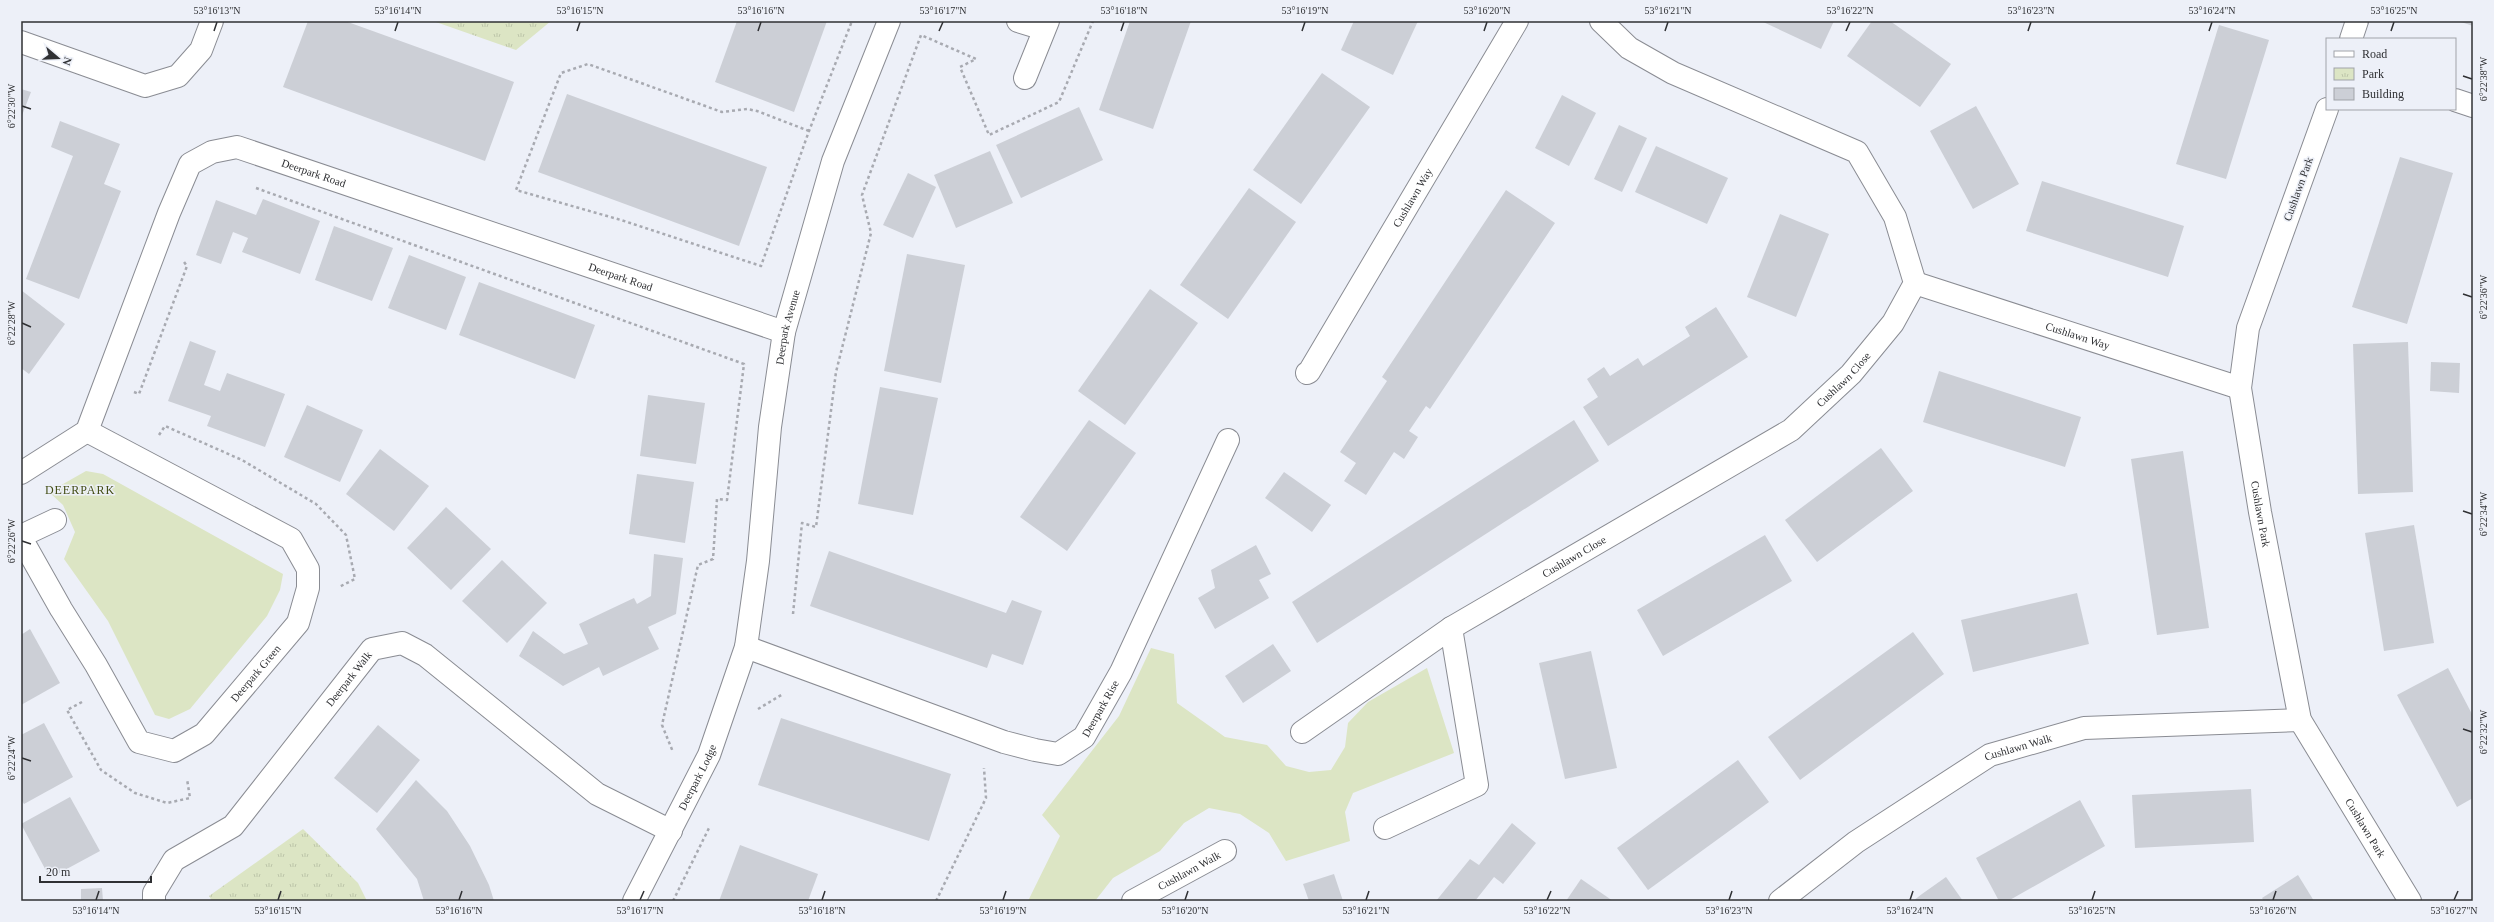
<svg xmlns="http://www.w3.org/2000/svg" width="2494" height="922" font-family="'Times New Roman',serif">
	<defs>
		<pattern id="park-tufts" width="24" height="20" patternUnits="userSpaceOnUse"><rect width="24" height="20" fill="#dce5c4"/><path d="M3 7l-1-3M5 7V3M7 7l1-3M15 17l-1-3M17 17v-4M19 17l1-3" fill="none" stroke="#bdc5a9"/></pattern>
	</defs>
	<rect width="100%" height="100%" fill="#edf0f8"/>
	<!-- grass -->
	<g fill="#dce5c4">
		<path d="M86,471L103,474L283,574L280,590L267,616L190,709L169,719L155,715L108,621L64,559L75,532L63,505L49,492Z"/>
		<path d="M1151,648L1174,654L1177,703L1225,737L1267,745L1286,766L1309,772L1331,770L1345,747L1348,723L1368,702L1427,668L1454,753L1353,793L1345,812L1350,841L1286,861L1269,833L1240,814L1209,808L1184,823L1160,851L1113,878L1095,901H1028L1060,836L1042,815L1119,716Z"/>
	</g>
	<!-- park -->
	<g fill="url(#park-tufts)">
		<path d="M433,21H551L516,50Z"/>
		<path d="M303,829L358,883L367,901H212L209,896Z"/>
	</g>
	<!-- building -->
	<g fill="#cccfd6">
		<path d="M308,21H345L514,82L485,161L283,87Z"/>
		<path d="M737,21H827L794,112L715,82Z"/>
		<path d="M1130,21H1191L1153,129L1099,110Z"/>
		<path d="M1354,21H1418L1393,75L1341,50Z"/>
		<path d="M1761,21H1834L1821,49Z"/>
		<path d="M1872,21H1890L1951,64L1920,107L1847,56Z"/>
		<path d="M2458,21H2473V26Z"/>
		<path d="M2219,25L2269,40L2226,179L2176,164Z"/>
		<path d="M1322,73L1370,107L1301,204L1253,170Z"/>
		<path d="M21,89L31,92L21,118Z"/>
		<path d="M567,94L767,167L739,246L538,172Z"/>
		<path d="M1562,95L1596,113L1569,166L1535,148Z"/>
		<path d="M1976,106L2019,184L1973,209L1930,131Z"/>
		<path d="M1079,107L1103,160L1021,198L996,145Z"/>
		<path d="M60,121L120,144L104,184L121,191L79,299L26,279L73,156L51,147Z"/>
		<path d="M1619,125L1647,138L1622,192L1594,179Z"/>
		<path d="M1656,146L1728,178L1707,224L1635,192Z"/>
		<path d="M990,151L1013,203L956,228L934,175Z"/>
		<path d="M2400,157L2453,173L2407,324L2352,307Z"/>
		<path d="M908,173L936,187L913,238L883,225Z"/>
		<path d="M2042,181L2184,226L2168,277L2026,231Z"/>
		<path d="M1249,188L1296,222L1228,319L1180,285Z"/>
		<path d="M1506,190L1555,223L1430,409L1426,406L1409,431L1418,437L1404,459L1394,452L1366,495L1344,481L1356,463L1340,452L1387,381L1382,377Z"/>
		<path d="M263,199L320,221L300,274L242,252L248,238L233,232L221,264L196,255L216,200L256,215Z"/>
		<path d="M1780,214L1829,234L1796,317L1747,297Z"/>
		<path d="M334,226L393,248L372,301L315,280Z"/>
		<path d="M907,254L965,265L941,383L884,371Z"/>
		<path d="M409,255L466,277L446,330L388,308Z"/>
		<path d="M479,282L595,325L575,379L459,335Z"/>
		<path d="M1150,289L1198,323L1125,425L1078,391Z"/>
		<path d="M21,290L65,324L29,374L21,368Z"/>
		<path d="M1716,307L1748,357L1608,446L1583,407L1598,397L1587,379L1604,367L1610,376L1638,358L1643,366L1690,336L1685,327Z"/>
		<path d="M190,341L216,351L204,385L220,391L227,373L285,394L265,447L207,426L211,416L168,401Z"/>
		<path d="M2408,342L2413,492L2358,494L2353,344Z"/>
		<path d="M2431,362L2460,363L2459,393L2430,391Z"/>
		<path d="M1939,371L2081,417L2065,467L1923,422Z"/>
		<path d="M880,387L938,398L913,515L858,504Z"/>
		<path d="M648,395L705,403L696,464L640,456Z"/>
		<path d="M307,405L363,430L340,482L284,457Z"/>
		<path d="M1089,420L1136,453L1067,551L1020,517Z"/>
		<path d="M1574,420L1599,461L1317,643L1292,602Z"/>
		<path d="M1881,448L1913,491L1817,562L1785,520Z"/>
		<path d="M380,449L429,486L394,531L346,494Z"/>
		<path d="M2183,451L2209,628L2157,635L2131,459Z"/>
		<path d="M1284,472L1331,505L1312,532L1265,498Z"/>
		<path d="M637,474L694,482L685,543L629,534Z"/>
		<path d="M446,507L491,549L451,590L407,548Z"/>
		<path d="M2414,525L2434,643L2384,651L2365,533Z"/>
		<path d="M1765,535L1792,581L1663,656L1637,610Z"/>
		<path d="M1256,545L1271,574L1259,580L1269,598L1215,629L1198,598L1215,588L1211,570Z"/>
		<path d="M829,551L1006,613L1012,600L1042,611L1023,665L992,654L987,668L810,606Z"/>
		<path d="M654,554L683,558L676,614L648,627L659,649L603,676L599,667L563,686L519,656L533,631L564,654L588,644L579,624L634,598L637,604L651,596Z"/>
		<path d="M502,560L547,603L507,643L462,601Z"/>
		<path d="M2077,593L2089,644L1973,672L1961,620Z"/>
		<path d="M30,629L60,683L21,705V635Z"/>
		<path d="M1913,632L1944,674L1800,780L1768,737Z"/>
		<path d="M1273,644L1291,671L1243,703L1225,676Z"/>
		<path d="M1591,651L1617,768L1565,779L1539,663Z"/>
		<path d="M2448,668L2473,716V798L2457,807L2397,695Z"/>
		<path d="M781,718L951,774L929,841L758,785Z"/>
		<path d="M44,723L73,777L24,804L21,799V735Z"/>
		<path d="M378,725L420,760L377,813L334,778Z"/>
		<path d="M1738,760L1769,802L1648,890L1617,848Z"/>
		<path d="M416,780L447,811L470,846L489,885L494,901H424L417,879L376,829Z"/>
		<path d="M2251,789L2254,842L2135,848L2132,795Z"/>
		<path d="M70,797L100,851L50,878L21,824Z"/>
		<path d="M2080,800L2105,846L2008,901H1999L1976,858Z"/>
		<path d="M1512,823L1536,843L1503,884L1494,877L1475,901H1436L1470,859L1479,865Z"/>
		<path d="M740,845L818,874L808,901H719Z"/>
		<path d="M1334,874L1343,901H1309L1303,884Z"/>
		<path d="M2298,875L2314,901H2264L2262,898Z"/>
		<path d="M1946,877L1963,901H1913L1922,894Z"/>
		<path d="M1581,879L1613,901H1566Z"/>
		<path d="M102,888L103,901H81V889Z"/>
	</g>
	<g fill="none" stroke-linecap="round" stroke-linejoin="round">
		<defs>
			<g id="street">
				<path d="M1018,21L1044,29"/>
				<path d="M2351,39L2357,21"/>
				<path d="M21,42L145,86L178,76L201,50L212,21"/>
				<path d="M1025,78L1048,21"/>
				<path d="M2455,100L2473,106"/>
				<path id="s1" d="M2327,109L2248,328L2240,388L2260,512L2300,720L2410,901"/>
				<path id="s2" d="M1915,283L2240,388"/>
				<path id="s3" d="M1307,373L1309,372L1517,21"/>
				<path id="s4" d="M21,473L87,431L169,213L190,164L212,152L237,147L784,332"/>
				<path d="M21,536L55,520"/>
				<path id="s5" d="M21,538L61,609L96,665L139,742L174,751L204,734L298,623L308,588V569L291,539L87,431"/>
				<path id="s6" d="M746,647L1004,742L1035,750L1058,754L1084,737L1121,672L1228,440"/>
				<path id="s7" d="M1302,732L1451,628L1791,430L1851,374L1893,323L1915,283L1895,217L1857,152L1673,73L1629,48L1601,21"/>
				<path d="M1385,828L1477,785L1451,628"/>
				<path id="s8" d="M154,901V893L174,860L233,826L372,649L402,643L425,655L597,794L671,831"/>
				<path id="s9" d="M634,901L709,755L746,647L758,561L770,427L784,332L833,161L889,21"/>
				<path id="s10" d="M1133,901L1225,851"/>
				<path id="s11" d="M1780,901L1856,842L1990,755L2084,728L2300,720"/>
			</g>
		</defs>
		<!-- street casing -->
		<use href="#street" stroke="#8a8c93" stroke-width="24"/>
		<!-- path -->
		<g stroke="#a8aab1" stroke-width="2.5" stroke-dasharray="3 3" stroke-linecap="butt">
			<path d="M809,131L757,111L747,109L722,112L588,64L561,73L516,190L621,220L761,266L809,131L852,21"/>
			<path d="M256,188L744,364L727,500L717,499L713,559L698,565L662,725L673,752"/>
			<path d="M134,392L139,394L187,266L184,262"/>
			<path d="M159,435L165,426L242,460L316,504L346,535L355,579L339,587"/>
			<path d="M793,614L802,523L816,527L836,372L871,233L862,195L921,35L976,59L960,67L989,135L1059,102L1093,21"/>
			<path d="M82,702L67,710L101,770L135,793L167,803L190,798L187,779"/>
			<path d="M758,709L783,694"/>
			<path d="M673,901L710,826"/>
			<path d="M936,901L986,798L984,768"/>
		</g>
		<!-- street -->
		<use href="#street" stroke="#fff" stroke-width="22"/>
	</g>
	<!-- ticks -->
	<path fill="none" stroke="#2f3033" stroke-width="1.5" d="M214,31L217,22M395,31L398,22M577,31L580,22M758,31L761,22M939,31L943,22M1121,31L1124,22M1302,31L1305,22M1484,31L1487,22M1665,31L1668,22M1846,31L1850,22M2028,31L2031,22M2209,31L2212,22M2391,31L2394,22M2463,76L2472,79M22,106L31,109M2463,294L2472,297M22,323L31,327M2463,511L2472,514M22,541L31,544M2463,729L2472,732M22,758L31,761M96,900L99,891M278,900L281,891M459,900L462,891M640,900L644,891M822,900L825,891M1003,900L1006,891M1185,900L1188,891M1366,900L1369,891M1547,900L1551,891M1729,900L1732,891M1910,900L1913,891M2092,900L2095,891M2273,900L2276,891M2454,900L2458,891"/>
	<g text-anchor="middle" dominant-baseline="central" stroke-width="3" stroke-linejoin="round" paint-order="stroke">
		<!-- street labels -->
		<g font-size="11" fill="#2f3033" stroke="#edf0f8">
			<text stroke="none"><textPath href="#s4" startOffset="496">Deerpark Road</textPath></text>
			<text transform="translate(2298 189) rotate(-70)">Cushlawn Park</text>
			<text stroke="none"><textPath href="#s3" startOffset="205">Cushlawn Way</textPath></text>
			<text stroke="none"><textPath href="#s4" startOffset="820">Deerpark Road</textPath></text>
			<text stroke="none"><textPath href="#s9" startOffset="601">Deerpark Avenue</textPath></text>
			<text stroke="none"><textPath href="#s2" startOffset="171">Cushlawn Way</textPath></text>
			<text stroke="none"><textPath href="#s7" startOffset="648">Cushlawn Close</textPath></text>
			<text stroke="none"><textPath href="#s1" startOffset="421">Cushlawn Park</textPath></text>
			<text stroke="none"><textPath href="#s7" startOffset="324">Cushlawn Close</textPath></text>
			<text stroke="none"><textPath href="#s5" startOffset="386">Deerpark Green</textPath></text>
			<text stroke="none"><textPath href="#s8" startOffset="302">Deerpark Walk</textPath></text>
			<text stroke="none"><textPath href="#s6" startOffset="394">Deerpark Rise</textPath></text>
			<text stroke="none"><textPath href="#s11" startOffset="285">Cushlawn Walk</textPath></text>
			<text stroke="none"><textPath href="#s9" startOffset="139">Deerpark Lodge</textPath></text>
			<text stroke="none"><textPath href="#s1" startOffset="757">Cushlawn Park</textPath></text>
			<text stroke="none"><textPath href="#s10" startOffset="64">Cushlawn Walk</textPath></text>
		</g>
		<!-- neighbourhood labels -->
		<g font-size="12" letter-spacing="1" fill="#434d15" stroke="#edf0f8">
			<text x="80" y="490">DEERPARK</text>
		</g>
	</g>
	<!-- border -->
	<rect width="2494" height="922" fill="none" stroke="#edf0f8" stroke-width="44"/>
	<!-- legend -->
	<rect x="2326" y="38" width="130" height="72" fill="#edf0f8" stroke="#a1a3a9"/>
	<rect x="2334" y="51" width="20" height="6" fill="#ffffff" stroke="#a1a3a9"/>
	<text x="2362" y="58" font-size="12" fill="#2f3033">Road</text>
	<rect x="2334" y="68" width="20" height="12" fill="url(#park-tufts)" stroke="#a1a3a9"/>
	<text x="2362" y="78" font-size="12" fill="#2f3033">Park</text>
	<rect x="2334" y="88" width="20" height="12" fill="#cccfd6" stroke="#a1a3a9"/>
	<text x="2362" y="98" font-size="12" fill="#2f3033">Building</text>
	<!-- north arrow -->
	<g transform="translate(58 58) rotate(109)" stroke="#edf0f8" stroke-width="3" paint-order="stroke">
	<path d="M0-3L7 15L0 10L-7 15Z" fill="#2f3033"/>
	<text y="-6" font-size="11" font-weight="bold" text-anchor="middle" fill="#2f3033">N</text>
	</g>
	<!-- scale -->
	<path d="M40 876v6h111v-6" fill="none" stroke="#2f3033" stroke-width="2"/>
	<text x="46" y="876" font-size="12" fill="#2f3033" stroke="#edf0f8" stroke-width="3" paint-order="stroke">20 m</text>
	<rect x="22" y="22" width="2450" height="878" fill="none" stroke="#2f3033" stroke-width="1.5"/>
	<g font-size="10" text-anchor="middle" fill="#2f3033">
		<text x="217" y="14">53°16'13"N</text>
		<text x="398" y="14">53°16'14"N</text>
		<text x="580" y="14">53°16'15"N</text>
		<text x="761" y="14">53°16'16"N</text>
		<text x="943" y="14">53°16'17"N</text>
		<text x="1124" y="14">53°16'18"N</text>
		<text x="1305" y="14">53°16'19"N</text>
		<text x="1487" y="14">53°16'20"N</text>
		<text x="1668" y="14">53°16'21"N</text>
		<text x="1850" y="14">53°16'22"N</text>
		<text x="2031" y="14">53°16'23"N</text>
		<text x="2212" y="14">53°16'24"N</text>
		<text x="2394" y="14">53°16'25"N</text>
		<text transform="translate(2483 79) rotate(-90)" y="4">6°22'38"W</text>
		<text transform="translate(11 106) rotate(-90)" y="4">6°22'30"W</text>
		<text transform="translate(2483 297) rotate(-90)" y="4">6°22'36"W</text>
		<text transform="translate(11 323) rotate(-90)" y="4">6°22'28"W</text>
		<text transform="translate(2483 514) rotate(-90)" y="4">6°22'34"W</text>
		<text transform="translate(11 541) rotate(-90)" y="4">6°22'26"W</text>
		<text transform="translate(2483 732) rotate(-90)" y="4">6°22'32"W</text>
		<text transform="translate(11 758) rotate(-90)" y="4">6°22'24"W</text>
		<text x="96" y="914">53°16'14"N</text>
		<text x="278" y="914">53°16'15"N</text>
		<text x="459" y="914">53°16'16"N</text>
		<text x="640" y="914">53°16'17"N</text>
		<text x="822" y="914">53°16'18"N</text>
		<text x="1003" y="914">53°16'19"N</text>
		<text x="1185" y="914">53°16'20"N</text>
		<text x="1366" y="914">53°16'21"N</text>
		<text x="1547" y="914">53°16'22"N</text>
		<text x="1729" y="914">53°16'23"N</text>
		<text x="1910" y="914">53°16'24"N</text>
		<text x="2092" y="914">53°16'25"N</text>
		<text x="2273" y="914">53°16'26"N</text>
		<text x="2454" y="914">53°16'27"N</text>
	</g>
</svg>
